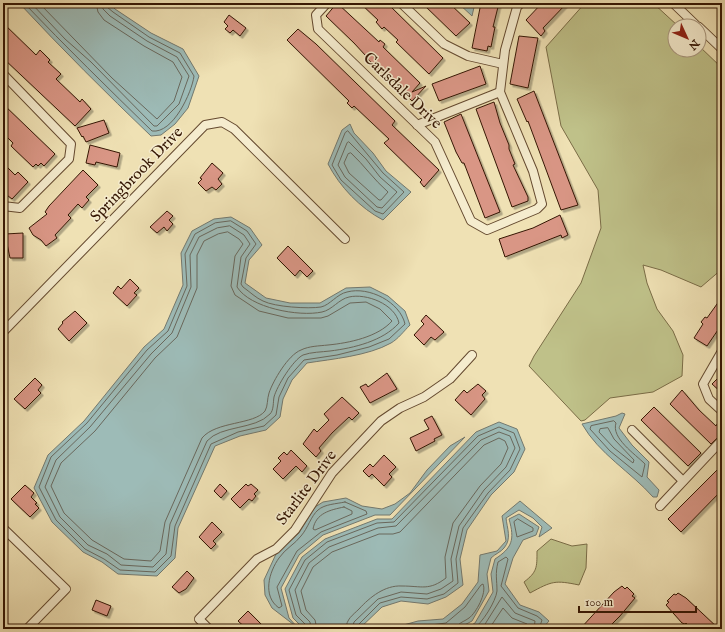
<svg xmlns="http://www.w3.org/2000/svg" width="725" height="632" font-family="'IM FELL English',serif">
	<defs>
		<filter id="shadow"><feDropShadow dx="2.5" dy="2.5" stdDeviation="0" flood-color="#0004"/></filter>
	</defs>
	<rect width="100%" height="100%" fill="#efe1b4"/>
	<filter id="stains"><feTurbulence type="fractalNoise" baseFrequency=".005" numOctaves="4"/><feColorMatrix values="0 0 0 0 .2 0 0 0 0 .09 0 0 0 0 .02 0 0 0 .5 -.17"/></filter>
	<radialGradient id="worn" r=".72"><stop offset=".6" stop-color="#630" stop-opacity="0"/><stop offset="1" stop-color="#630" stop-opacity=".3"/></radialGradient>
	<!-- green -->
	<g fill="#bfc189" stroke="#7a6c46">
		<path d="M585,3H653L678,26H675V50H699V46L722,68V269L701,287L661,270L643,265L647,283L657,309L673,331L683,355L682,376L653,392L610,398L585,420L581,421L529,366L534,356L581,283L601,228L598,190L561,126L546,47Z"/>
		<path d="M551,539L572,546L587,544L586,568L579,585C555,580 552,581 530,593L524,582C537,572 537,568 537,551Z"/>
	</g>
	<!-- water -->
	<g fill="#9dbbb7" stroke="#73796f">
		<path d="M19,3H109L115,9L151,33L183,49L199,76L188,108L175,124L161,135L151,136C106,93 62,49 19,3Z"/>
		<path d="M458,3H475L472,16Z"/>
		<path d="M350,124L354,133L373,153L386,171L411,192L383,220C360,208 340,187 328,164L342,130Z"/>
		<path d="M231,217L250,228L262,245L249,260L245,283L266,298L290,303H320L346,288L370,287L388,296L405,311L410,325C404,331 398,339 391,343C368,356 332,359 307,363L292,380L283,399L280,417L266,430L240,436L215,446L178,528L175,558L157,576L118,574L102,562L83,552L52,522L34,488L48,455L84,421L144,347L164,329L183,285L181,253L192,231L214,219Z"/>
		<path d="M622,413L625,414L619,428L632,445L649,462L647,477L659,490L657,497H653C631,472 599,454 582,424L616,416Z"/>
		<path d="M499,422L517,429L525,449L514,472L491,495L467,530L460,559L463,585L446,597L428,604L401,601L382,607L359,629H304L293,618L285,589L302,557L325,539L377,519H392L476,432Z"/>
		<path d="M465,437L390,515H375L323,535L299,555L281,588L289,618L298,628L272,608L265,595L264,580L276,554L299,533L315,507L323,502L346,498L362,506L382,509L395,504L410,493L427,470L450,446Z"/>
		<path d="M520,501L552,528L539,537L542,527L533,518L519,510L506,518C507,528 512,539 504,548C501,552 495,554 491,558L487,574L489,591L472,621L457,629H389L418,621L443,619L462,604L478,582L480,555L497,551L506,541L502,516Z"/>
		<path d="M519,514L539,527L536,535L523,540L513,558L505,584L520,605L539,612L549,621L542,629H465L475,623L493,592L491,574L495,559C512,548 515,540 509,519Z"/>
	</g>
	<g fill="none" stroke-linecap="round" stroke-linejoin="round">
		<!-- shore -->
		<g stroke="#69685d" stroke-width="1">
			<path d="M24,3C66,47 109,89 152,131C173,134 192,92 194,76L180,53L149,37L113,12L107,7V3"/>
			<path d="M31,3L65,39L91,62L154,126H157L179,104L189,76L177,57L147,41L110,16L103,9L102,3"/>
			<path d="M39,3L112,78L157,119L174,101L182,77L173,62L144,46L104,20L98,12L96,3"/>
			<path d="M348,131L383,173L404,192L383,214L375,211L341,180L332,165L345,133Z"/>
			<path d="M349,142L366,159L380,177L397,192L382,208L377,207L345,177L338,165L347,143Z"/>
			<path d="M351,153C364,165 374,180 388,192L381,200H379L349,173L344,163L348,154Z"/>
			<path d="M231,221L247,231L256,244L246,258L241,284L243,287C250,292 256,298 263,301C275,307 308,309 321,307C330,305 337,294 347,292C369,286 400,302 405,324L389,339L369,347L337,355L304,360L288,378L279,397L276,415L264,426L238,432L211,444L175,526L171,556L155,572L120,570L104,559L85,549L56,520L39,487L51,457L87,423L147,350L168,331L187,286L185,254L195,234L215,223Z"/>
			<path d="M230,226L244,235L250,244L241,257L237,287C250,308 299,317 322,312C332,310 339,299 349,297C366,293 395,304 399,323C383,341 354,348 330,351C322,352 311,352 303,355C293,360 277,386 274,397C273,402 274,410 270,414C255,430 221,425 207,441L170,524L166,554L153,567L121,565L107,554L88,545L60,517L45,487L56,460L90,427L151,354L172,333L191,287L190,255L199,237L217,228Z"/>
			<path d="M228,232L239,239L243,244L235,256L231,286L235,295L259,311L288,318H321L328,316L350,303L366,302L380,309L392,321C378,337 349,343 328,345C319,346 309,346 301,350C288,355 273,381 269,393C267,399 268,406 265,411C254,425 216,421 202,438L165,522L160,551L151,561L124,559L92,540L64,513L51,486L61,463L95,431L155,358L177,337L197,288V255L204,241L218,234Z"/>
			<path d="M614,421L616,423C611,438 635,454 645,464L642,477L610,451L590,429L591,426Z"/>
			<path d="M608,428L614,439L634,460L633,463L614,448L599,432L600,429Z"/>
			<path d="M345,502L366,511L367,514L321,532L297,551L277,587L282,606L279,608C262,596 269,572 279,558C285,549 295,544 301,536C308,528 311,516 318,510C325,504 336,504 345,502Z"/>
			<path d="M344,507L352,511V514L315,530L313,529C316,513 330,510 344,507Z"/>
			<path d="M518,519L533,528V531L517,537L514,522Z"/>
			<path d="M306,629V625L296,615L289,590L305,560L327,542L377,523L394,522L478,436L499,427L514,433L520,449L510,470L488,493L463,528L456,559L458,583L444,594L427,599L401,597L380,603L358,625L357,629"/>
			<path d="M311,629L310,622L301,613L295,590L309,563L329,547L378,528L396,526L481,440L499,432L510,436L515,448L506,467L484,490L459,526L451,559L453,581L441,589L427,594L401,592L378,599L354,622L352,629"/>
			<path d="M317,629L315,620L306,610L301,591L313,567L332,552L379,534H393L400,532L484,445L499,438L505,441L508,448L501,464L480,486L453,523L445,557L446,578C429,591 422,586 402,586C385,585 370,597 359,609C353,615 346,619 346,629"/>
			<path d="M401,629L446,623L465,607L481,585L483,584C487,593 476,613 469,618C465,621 461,622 458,625L456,629"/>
			<path d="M473,629C482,624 496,601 497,591C497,580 495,574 498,562L506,557L508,559L501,586L518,608L537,616L542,620L539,629"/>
			<path d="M482,629L502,597L515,613L535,621L534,629"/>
			<path d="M489,629L503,608L512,618L527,624L528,629"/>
		</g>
	</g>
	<!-- building -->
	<g fill="#d99685" stroke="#351603" filter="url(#shadow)">
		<path d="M337,3L379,42L380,40L385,44L383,47L420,83L412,92L426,86L412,101L397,86L398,85L365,57L366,56L354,43L326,16Z"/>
		<path d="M360,3H386L390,6L443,58L429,74L396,42L398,40L384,27L382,29L376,22L378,20Z"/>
		<path d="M422,3H449L470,23L456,36Z"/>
		<path d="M481,3H499L493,27H495L491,47L488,46L487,51L472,48Z"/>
		<path d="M542,3H567L543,28L545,31L541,36L526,20Z"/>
		<path d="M229,15L246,28L240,36L233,30L230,33L225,29L228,26L224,22Z"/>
		<path d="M3,23L36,55L40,50L50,60L48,62L61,74L56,79L80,102L82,99L91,109L75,126L3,58Z"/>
		<path d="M298,29L316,44L395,121L392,125L439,170L424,187L420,182L422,180L384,143L389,139L354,106L352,108L347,103L349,101L287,40Z"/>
		<path d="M519,36L538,38L528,88L510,84Z"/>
		<path d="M480,66L486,84L439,101L432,84Z"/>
		<path d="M534,91L578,205L561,210L528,121L527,122L517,99Z"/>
		<path d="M494,102L500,123L509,145V149L515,164L513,165L528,197V201L512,207L476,109Z"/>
		<path d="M3,104L55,154L44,166L41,163L38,166L36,164L33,167L11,146L13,143L3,133Z"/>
		<path d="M461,114L500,212L485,218L464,163H462L456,152L444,122Z"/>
		<path d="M104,120L109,133L86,142L83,136L82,137L77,128Z"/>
		<path d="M90,145L120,153L117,167L96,162L95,165L86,163Z"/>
		<path d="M3,163L15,175L18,172L28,182L12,199L3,192Z"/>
		<path d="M212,163L223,173L218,179L222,184L216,190L212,187L206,191L198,183L202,179L200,178Z"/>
		<path d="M83,170L98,185L86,197L89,200L82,208L78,204L68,215L71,218L55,235L57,238L46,246L41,240L33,235L29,228L47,214L45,212L49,206Z"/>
		<path d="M167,211L173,216L169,220L173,224L167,231L164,227L157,233L150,227Z"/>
		<path d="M560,215L568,235L562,238L561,235L505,257L499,239L533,228Z"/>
		<path d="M23,233V258H10L5,234Z"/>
		<path d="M288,246L313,271L307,277L300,270L295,276L277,258Z"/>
		<path d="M130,279L139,288L134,293L137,295L127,306L113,293L118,286L121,289Z"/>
		<path d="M722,297V324L707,346L694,338L703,324L701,322L705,317L707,318Z"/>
		<path d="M75,311L87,323L69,341L58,329L63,323L62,322Z"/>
		<path d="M426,315L444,332L435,340L431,337L424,345L414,335L424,324L421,321Z"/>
		<path d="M387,373L397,389L370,403L360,387L366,384L368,387Z"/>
		<path d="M722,374V393L712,384Z"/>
		<path d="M35,378L42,385L38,390L41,393L25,409L14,399Z"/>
		<path d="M478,384L486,391L482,395L485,399L471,415L455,400L464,390L467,393Z"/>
		<path d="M682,390L699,410L716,426L717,424L722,429V433L711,444L670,404Z"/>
		<path d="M342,397L359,413L352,420L349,417L332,433L319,448L321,451L316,457L303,444L314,429L317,432L329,420L324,414Z"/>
		<path d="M654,407L701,453L688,466L641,420Z"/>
		<path d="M432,416L442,435L434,439L435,441L416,451L410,438L429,429L424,420Z"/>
		<path d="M291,450L307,466L302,472L296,466L283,479L273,469L281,461L278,458L284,452L287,455Z"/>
		<path d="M384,455L396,467L389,474L392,477L384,486L372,474L369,477L363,471L370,464L373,467Z"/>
		<path d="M722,465V490L681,532L668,519Z"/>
		<path d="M220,484L227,491L221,498L214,491Z"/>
		<path d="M246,484L248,486L251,484L258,490L254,494L256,496L252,501L249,499L240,508L231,499Z"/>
		<path d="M25,485L34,493L31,497L37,503L35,504L39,508L30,517L11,499Z"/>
		<path d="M212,522L222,532L213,541L216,544L211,549L199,537Z"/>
		<path d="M187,571L194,578L186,589L179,593L172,587Z"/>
		<path d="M622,586L625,589L627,587L634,594L632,596L635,598L620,616L607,629H580L614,592Z"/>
		<path d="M678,593L686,598L719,629H692L686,623L685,624L682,623L666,605L669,602L667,601L674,594L676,595Z"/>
		<path d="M96,600L111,606L107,616L92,610Z"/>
		<path d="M248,611L263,626L260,629H247L238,621Z"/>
	</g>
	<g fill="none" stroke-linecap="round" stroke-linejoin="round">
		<defs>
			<g id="minor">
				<path d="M327,3L316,15L318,29L435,142L471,221L487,230L537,209L542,204L533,171L500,92L505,50L517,7L521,3"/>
				<path d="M401,3L444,44L468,56L503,64"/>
				<path d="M673,3L697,26"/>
				<path d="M699,27L722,49"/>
				<path d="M3,74L71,144L69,159L20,208L3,206"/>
				<path d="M417,125L500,92"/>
				<path d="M3,332L205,125L222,122L234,129L345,239"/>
				<path d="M722,351L703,384L709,399L722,411"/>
				<path d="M632,430L683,481"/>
				<path d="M660,506L722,440"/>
				<path d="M3,528L66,589L27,629"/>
				<path d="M209,629L199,619L257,559L276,549L295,530L332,473L381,421L400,408L424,397L450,379L472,355"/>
			</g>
		</defs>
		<!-- minor casing -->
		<use href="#minor" stroke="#64492f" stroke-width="10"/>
		<!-- minor -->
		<use href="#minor" stroke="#f5ecce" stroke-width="8"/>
	</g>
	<g text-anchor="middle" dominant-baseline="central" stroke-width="3" stroke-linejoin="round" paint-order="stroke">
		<!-- street labels -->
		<g font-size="16" fill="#351603" stroke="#f5ecce">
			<text transform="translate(402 91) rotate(44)">Carlsdale Drive</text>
			<text transform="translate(137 175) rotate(-46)">Springbrook Drive</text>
			<text transform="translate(307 488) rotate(-53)">Starlite Drive</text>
		</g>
	</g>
	<!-- margin -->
	<rect width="725" height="632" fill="none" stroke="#efe1b4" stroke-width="16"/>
	<rect x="4" y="4" width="717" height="624" fill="none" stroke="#351603" stroke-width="2"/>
	<rect x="8" y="8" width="709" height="616" fill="none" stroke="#351603"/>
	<!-- north arrow -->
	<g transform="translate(687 38) rotate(134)"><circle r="19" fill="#f5ecce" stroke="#a8967d"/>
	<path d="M0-3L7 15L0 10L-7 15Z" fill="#8f2418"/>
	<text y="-6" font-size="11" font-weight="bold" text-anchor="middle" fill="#351603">N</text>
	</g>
	<!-- scale -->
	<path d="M579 606v6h117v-6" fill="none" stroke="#351603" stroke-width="2"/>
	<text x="585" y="606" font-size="12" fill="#351603" stroke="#f5ecce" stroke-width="3" paint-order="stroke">100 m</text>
	<rect width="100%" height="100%" filter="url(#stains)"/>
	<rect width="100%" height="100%" fill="url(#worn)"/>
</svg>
